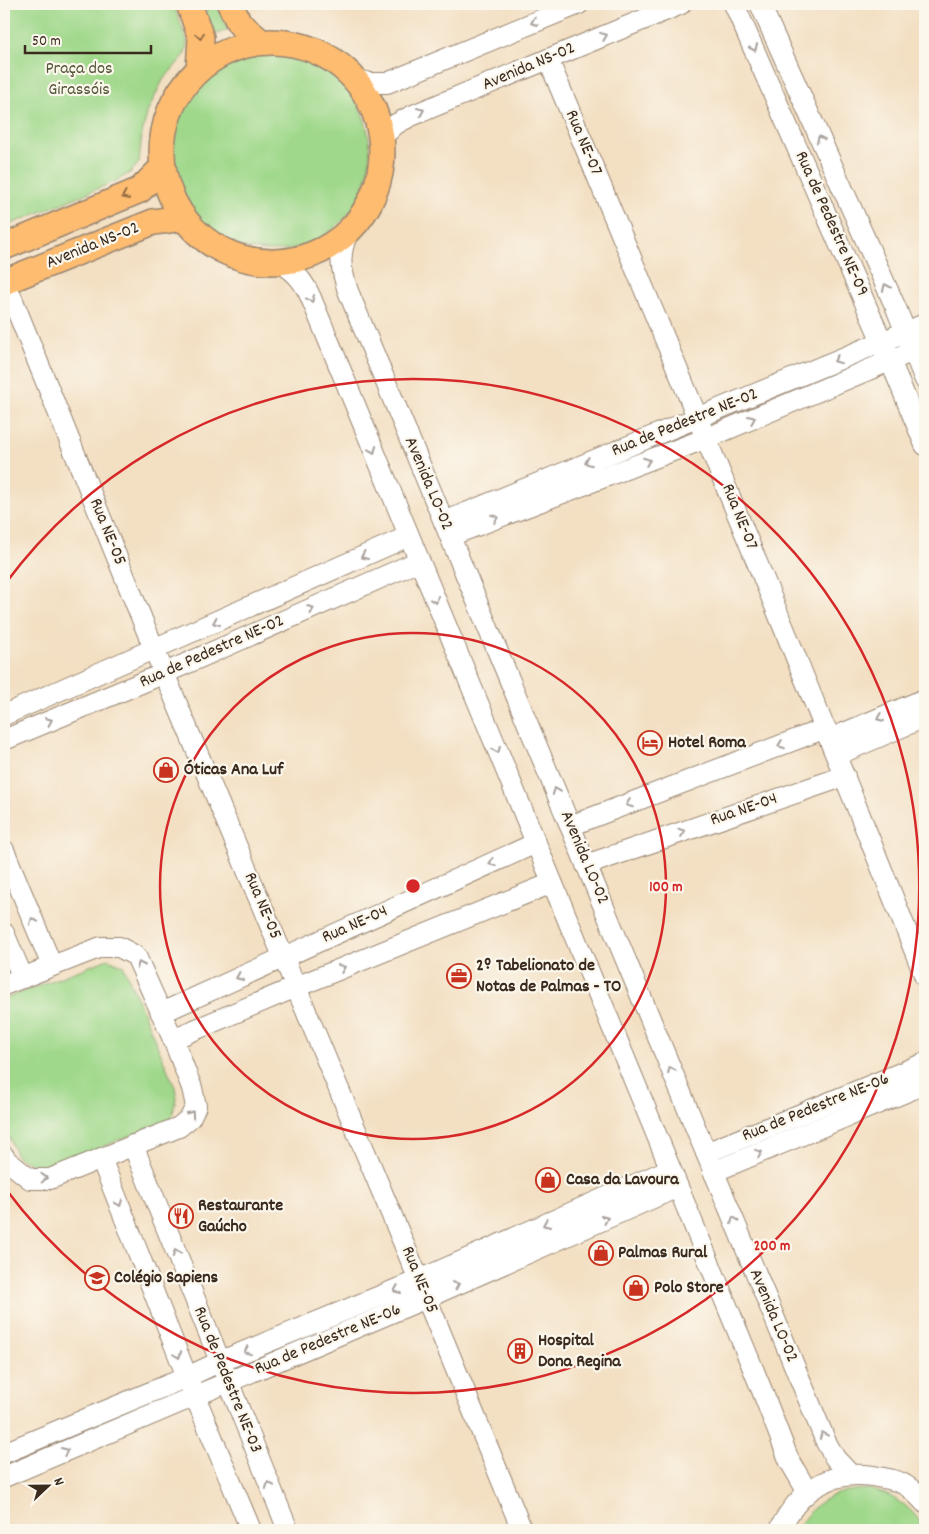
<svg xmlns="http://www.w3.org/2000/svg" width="929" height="1534" font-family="Dekko,sans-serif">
	<rect width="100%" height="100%" fill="#fbf7ec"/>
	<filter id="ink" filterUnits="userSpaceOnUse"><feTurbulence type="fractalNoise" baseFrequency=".02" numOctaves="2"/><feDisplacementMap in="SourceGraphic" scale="10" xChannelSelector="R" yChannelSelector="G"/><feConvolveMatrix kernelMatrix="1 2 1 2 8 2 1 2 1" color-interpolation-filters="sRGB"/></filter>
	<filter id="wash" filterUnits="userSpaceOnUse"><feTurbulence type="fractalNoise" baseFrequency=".0096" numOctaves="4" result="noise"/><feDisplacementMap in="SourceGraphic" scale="20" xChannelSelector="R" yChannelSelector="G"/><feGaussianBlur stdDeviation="1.12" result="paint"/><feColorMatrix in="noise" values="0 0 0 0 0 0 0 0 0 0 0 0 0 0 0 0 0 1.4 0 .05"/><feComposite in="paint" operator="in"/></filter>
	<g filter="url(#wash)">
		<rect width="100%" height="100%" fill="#f3dfc2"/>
		<!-- green -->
		<g fill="#9fd88a" stroke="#6d8154">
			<path d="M4,4H173L187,40L186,50L184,56L163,80L148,110L142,133L139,163L130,173L114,182L4,227Z"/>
			<path d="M203,4H216L228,29L218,34L215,33Z"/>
			<circle cx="271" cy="152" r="99"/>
			<path d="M108,959L123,965L177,1092L172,1118L45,1171L17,1157L4,1125V999Z"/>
			<path d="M869,1489C894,1495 913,1507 925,1530H797C814,1500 834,1490 869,1489Z"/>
		</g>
	</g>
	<g filter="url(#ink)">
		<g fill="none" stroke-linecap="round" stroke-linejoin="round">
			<defs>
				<g id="minor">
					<path d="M734,4L890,360L925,445"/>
					<path d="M760,4L896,308L925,380"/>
					<path d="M548,59C676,364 802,669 925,977"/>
					<path d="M354,79L370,83H387L579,4"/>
					<path d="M381,138L396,124L411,116L681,4"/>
					<path d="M347,235C338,257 341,269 348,291L826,1442L835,1458L850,1474"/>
					<path d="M281,263C296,272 304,282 311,298L761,1388L789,1460L807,1491"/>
					<path d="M5,281L154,649L419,1280L522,1530"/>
					<path d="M444,522L925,324"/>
					<path d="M450,536L707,438L925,346"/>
					<path d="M4,715L409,536"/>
					<path d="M830,739L925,699"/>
					<path d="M4,740L165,673L419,561"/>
					<path d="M837,755L925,717"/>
					<path d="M570,826L826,728"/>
					<path d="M4,850L52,966"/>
					<path d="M586,865L845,776"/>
					<path d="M4,933L23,978"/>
					<path d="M4,985L101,947H119L136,956L173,1039L192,1088L196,1106L190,1118L179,1127L50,1179H30L5,1159L4,1156"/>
					<path d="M161,1013L536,843"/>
					<path d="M173,1039L296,987L552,883"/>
					<path d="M133,1145L288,1530"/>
					<path d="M706,1153L925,1063"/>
					<path d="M101,1158L187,1377L251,1530"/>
					<path d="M713,1172L925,1084"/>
					<path d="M4,1453L187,1377L219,1362L419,1280L670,1169"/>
					<path d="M4,1477L426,1298L678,1187"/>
					<path d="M780,1530C783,1520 790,1512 796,1504C819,1477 849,1470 883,1478C890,1479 899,1481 905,1485C913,1489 919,1497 925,1503"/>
				</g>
				<g id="major">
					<path d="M189,4L201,38L199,69"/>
					<path d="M230,4L239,23L261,42"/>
					<circle cx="272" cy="152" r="110"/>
					<path d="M4,247L140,190L163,167"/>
					<path d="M4,282L153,222L184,218"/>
				</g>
			</defs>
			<!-- minor casing -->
			<use href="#minor" stroke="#978470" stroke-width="22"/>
			<!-- major casing -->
			<use href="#major" stroke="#978470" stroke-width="28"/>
			<!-- minor -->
			<use href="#minor" stroke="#fff" stroke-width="20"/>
			<!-- major -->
			<use href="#major" stroke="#fdbc70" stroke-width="25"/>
		</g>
		<!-- one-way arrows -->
		<defs><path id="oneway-chevron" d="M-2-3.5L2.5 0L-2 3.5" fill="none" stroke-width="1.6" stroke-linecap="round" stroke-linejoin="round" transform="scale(1.25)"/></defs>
		<g stroke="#a79f9a">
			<use href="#oneway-chevron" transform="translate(534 22) rotate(158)"/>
			<use href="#oneway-chevron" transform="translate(604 36) rotate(-22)"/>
			<use href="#oneway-chevron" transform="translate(754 48) rotate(66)"/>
			<use href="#oneway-chevron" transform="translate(421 111) rotate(-23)"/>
			<use href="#oneway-chevron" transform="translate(820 139) rotate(-114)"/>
			<use href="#oneway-chevron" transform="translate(886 287) rotate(-114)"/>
			<use href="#oneway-chevron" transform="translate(311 299) rotate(67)"/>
			<use href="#oneway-chevron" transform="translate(837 360) rotate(158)"/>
			<use href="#oneway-chevron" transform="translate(752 419) rotate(-23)"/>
			<use href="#oneway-chevron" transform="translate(373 450) rotate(68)"/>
			<use href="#oneway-chevron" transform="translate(647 461) rotate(-21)"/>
			<use href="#oneway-chevron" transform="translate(588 462) rotate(158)"/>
			<use href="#oneway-chevron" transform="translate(495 518) rotate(-21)"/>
			<use href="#oneway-chevron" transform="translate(364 556) rotate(156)"/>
			<use href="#oneway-chevron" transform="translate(435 600) rotate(67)"/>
			<use href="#oneway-chevron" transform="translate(311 609) rotate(-24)"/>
			<use href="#oneway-chevron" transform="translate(216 622) rotate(156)"/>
			<use href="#oneway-chevron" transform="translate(880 718) rotate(157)"/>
			<use href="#oneway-chevron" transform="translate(49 721) rotate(-23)"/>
			<use href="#oneway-chevron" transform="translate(781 745) rotate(159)"/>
			<use href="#oneway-chevron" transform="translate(497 750) rotate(68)"/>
			<use href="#oneway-chevron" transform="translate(556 791) rotate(-112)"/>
			<use href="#oneway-chevron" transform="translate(629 804) rotate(159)"/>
			<use href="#oneway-chevron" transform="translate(682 832) rotate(-19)"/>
			<use href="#oneway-chevron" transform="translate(492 863) rotate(156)"/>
			<use href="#oneway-chevron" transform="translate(33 921) rotate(-112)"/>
			<use href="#oneway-chevron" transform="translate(140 965) rotate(-114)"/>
			<use href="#oneway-chevron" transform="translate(342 968) rotate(-22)"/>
			<use href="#oneway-chevron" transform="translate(239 977) rotate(156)"/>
			<use href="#oneway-chevron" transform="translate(671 1070) rotate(-112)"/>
			<use href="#oneway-chevron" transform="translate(191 1114) rotate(-55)"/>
			<use href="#oneway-chevron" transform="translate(759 1153) rotate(-22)"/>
			<use href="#oneway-chevron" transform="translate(44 1178) rotate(-3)"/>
			<use href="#oneway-chevron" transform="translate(119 1203) rotate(69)"/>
			<use href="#oneway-chevron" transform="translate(605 1219) rotate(-24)"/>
			<use href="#oneway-chevron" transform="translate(734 1220) rotate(-113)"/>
			<use href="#oneway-chevron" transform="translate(546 1224) rotate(156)"/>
			<use href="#oneway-chevron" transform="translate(176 1253) rotate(-112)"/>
			<use href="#oneway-chevron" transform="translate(456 1285) rotate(-24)"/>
			<use href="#oneway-chevron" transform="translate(397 1290) rotate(158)"/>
			<use href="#oneway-chevron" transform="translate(247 1351) rotate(158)"/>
			<use href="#oneway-chevron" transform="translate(178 1355) rotate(69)"/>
			<use href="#oneway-chevron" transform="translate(823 1435) rotate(-113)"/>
			<use href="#oneway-chevron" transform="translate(65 1451) rotate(-23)"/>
			<use href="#oneway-chevron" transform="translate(269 1485) rotate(-112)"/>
		</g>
		<g stroke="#926c43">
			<use href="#oneway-chevron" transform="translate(200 36) rotate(80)"/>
			<use href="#oneway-chevron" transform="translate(125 196) rotate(157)"/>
		</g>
	</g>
	<!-- distance rings -->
	<g fill="none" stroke="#d62828" stroke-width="2.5">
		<circle cx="413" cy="886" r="253"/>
		<path d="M5 584A507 507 0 1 1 5 1188"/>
	</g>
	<!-- icons -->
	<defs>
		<symbol id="hotel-ring" viewBox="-11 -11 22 22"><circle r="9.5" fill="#fbf7ec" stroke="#c8321e" stroke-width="1.5"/><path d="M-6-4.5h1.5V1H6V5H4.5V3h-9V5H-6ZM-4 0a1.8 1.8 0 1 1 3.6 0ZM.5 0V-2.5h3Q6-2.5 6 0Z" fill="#c8321e"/></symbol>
		<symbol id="shop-ring" viewBox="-11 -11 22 22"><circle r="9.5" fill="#fbf7ec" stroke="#c8321e" stroke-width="1.5"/><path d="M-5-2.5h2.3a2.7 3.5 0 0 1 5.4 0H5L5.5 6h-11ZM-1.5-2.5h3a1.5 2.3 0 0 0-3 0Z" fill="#c8321e"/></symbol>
		<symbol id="office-ring" viewBox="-11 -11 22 22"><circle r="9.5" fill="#fbf7ec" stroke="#c8321e" stroke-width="1.5"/><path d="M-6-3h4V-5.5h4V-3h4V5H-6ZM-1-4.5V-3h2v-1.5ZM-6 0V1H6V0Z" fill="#c8321e"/></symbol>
		<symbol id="restaurant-ring" viewBox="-11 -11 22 22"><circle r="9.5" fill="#fbf7ec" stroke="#c8321e" stroke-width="1.5"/><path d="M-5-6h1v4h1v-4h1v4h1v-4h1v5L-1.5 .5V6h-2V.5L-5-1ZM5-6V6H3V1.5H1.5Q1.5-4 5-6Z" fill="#c8321e"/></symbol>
		<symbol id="school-ring" viewBox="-11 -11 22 22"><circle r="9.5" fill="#fbf7ec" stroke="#c8321e" stroke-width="1.5"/><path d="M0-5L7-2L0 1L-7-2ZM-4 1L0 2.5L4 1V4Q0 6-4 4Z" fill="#c8321e"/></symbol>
		<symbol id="building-ring" viewBox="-11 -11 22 22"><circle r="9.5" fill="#fbf7ec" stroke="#c8321e" stroke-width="1.5"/><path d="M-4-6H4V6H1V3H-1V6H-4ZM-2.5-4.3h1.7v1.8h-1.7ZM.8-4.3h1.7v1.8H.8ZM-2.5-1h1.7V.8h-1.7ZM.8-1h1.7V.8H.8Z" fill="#c8321e"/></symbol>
	</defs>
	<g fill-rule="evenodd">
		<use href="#hotel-ring" x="636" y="729" width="28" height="28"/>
		<use href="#shop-ring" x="152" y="756" width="28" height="28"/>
		<use href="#office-ring" x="445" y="962" width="28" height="28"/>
		<use href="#shop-ring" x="534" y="1166" width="28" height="28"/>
		<use href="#restaurant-ring" x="167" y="1202" width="28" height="28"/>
		<use href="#shop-ring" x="587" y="1239" width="28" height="28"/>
		<use href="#school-ring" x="83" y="1264" width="28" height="28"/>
		<use href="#shop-ring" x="622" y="1274" width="28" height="28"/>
		<use href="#building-ring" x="506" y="1337" width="28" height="28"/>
	</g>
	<g text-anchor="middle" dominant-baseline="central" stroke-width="4.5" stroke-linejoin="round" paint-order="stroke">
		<!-- street labels -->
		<g font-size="18" fill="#3b2a1e" stroke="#fbf7ec">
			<text transform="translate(529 67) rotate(-23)">Avenida NS-02</text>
			<text transform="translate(583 143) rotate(67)">Rua NE-07</text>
			<text transform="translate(831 224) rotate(66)">Rua de Pedestre NE-09</text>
			<text transform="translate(93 246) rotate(-22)">Avenida NS-02</text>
			<text transform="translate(685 423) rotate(-22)">Rua de Pedestre NE-02</text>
			<text transform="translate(428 484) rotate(67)">Avenida LO-02</text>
			<text transform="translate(739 517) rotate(68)">Rua NE-07</text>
			<text transform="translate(107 532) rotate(68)">Rua NE-05</text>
			<text transform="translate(212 652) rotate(-24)">Rua de Pedestre NE-02</text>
			<text transform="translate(744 810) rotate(-19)">Rua NE-04</text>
			<text transform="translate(584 858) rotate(67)">Avenida LO-02</text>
			<text transform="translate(262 906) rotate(67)">Rua NE-05</text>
			<text transform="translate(355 925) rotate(-24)">Rua NE-04</text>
			<text transform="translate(816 1108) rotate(-22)">Rua de Pedestre NE-06</text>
			<text transform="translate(419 1280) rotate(68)">Rua NE-05</text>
			<text transform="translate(773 1316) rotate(67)">Avenida LO-02</text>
			<text transform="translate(328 1340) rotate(-23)">Rua de Pedestre NE-06</text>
			<text transform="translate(227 1380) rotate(68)">Rua de Pedestre NE-03</text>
		</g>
		<!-- park labels -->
		<g font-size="18" fill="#545639" stroke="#fbf7ec">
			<text x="79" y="69">Praça dos<tspan x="79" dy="21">Girassóis</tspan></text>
		</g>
		<!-- poi labels -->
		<g font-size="18" font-weight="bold" fill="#3b2a1e" stroke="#fbf7ec" text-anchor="start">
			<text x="668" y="743">Hotel Roma</text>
			<text x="184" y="770">Óticas Ana Luf</text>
			<text x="476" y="966">2º Tabelionato de<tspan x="476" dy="21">Notas de Palmas - TO</tspan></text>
			<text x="566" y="1180">Casa da Lavoura</text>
			<text x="198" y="1206">Restaurante<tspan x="198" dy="21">Gaúcho</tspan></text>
			<text x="618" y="1253">Palmas Rural</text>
			<text x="114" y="1278">Colégio Sapiens</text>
			<text x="654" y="1288">Polo Store</text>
			<text x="538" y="1341">Hospital<tspan x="538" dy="21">Dona Regina</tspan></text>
		</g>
	</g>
	<circle cx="413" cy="886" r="8" fill="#d62828" stroke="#fbf7ec" stroke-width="2.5"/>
	<g font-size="15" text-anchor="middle" font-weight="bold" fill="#d62828" stroke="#fbf7ec" stroke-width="4.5" stroke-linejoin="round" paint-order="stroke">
		<text x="666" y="891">100 m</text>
		<text x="772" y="1250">200 m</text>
	</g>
	<!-- margin -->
	<rect width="929" height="1534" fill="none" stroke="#fbf7ec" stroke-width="20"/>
	<!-- north arrow -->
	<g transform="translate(48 1486) rotate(68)" stroke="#fbf7ec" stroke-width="4" paint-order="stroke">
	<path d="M0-4L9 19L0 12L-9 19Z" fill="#3b2a1e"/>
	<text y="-8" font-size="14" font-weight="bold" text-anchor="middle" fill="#3b2a1e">N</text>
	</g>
	<!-- scale -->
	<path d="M25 45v8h126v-8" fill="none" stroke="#3b2a1e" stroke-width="2.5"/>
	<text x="32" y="45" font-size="15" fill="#3b2a1e" stroke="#fbf7ec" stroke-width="4" paint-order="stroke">50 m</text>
</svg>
